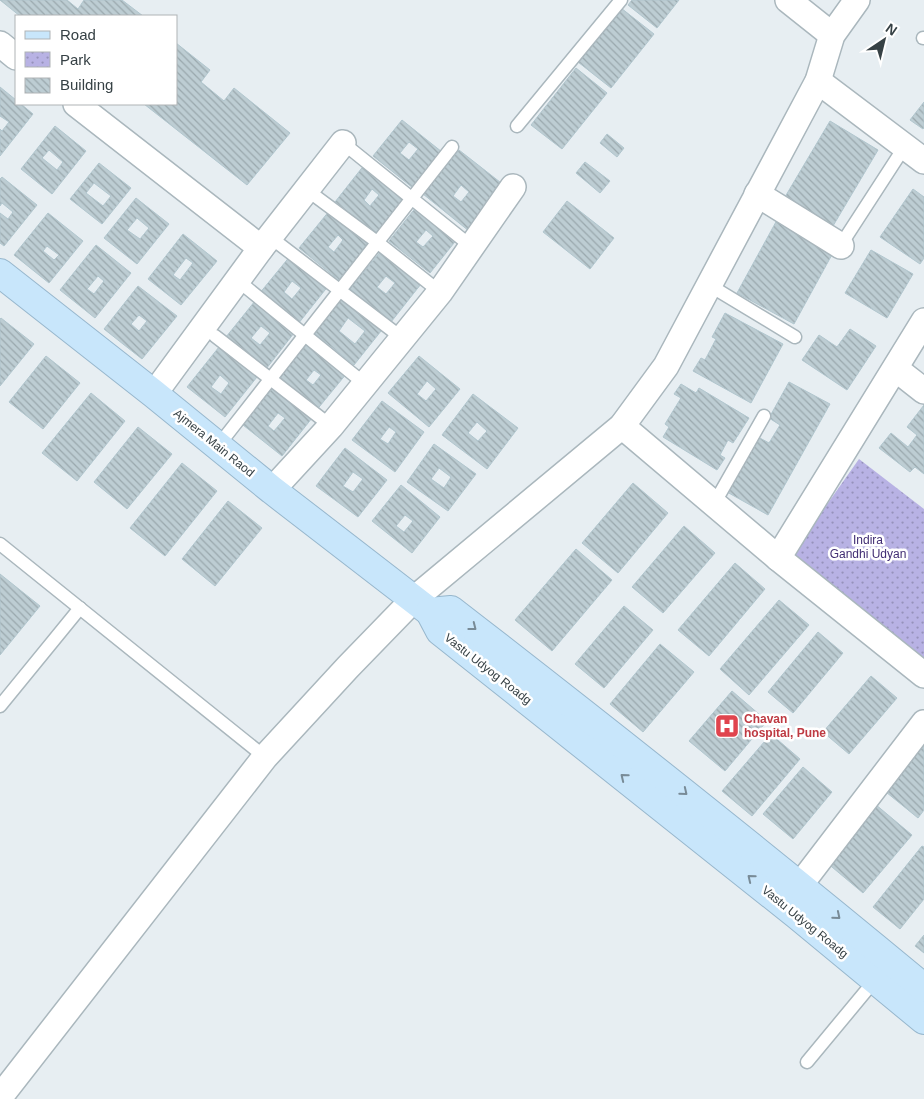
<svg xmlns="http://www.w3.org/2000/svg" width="924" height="1099" font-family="Helvetica,sans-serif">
	<defs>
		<pattern id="park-dots" width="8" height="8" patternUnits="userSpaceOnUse" patternTransform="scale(1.25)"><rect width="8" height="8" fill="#b8b2e4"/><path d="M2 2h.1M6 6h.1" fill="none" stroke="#9692bb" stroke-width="1.8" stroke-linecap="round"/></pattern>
		<pattern id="building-back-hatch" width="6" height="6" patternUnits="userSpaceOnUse" patternTransform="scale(1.25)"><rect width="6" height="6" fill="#bdcdd3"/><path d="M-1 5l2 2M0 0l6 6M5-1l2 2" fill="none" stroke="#9aa8ad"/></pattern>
	</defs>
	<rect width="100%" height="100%" fill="#e7eef2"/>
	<!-- park -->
	<path fill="url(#park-dots)" d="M859,459L924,509V665L790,557Z"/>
	<!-- building -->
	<g fill="url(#building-back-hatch)" stroke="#b1c6ce" fill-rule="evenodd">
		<path d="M0,0H67L78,9L84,0H122L143,16H49L46,14L45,16H20Z"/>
		<path d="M632,0H679L657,28L628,5Z"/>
		<path d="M621,8L654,34L611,88L578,62Z"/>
		<path d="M176,43L210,70L201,82L224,101L234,88L290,133L247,185L144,104H176Z"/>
		<path d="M576,68L607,93L562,149L531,125Z"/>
		<path d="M0,87L16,100V104H21L33,114L0,156V129L2,131L9,122L0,116Z"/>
		<path d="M924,102V128L923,129L910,120Z"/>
		<path d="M402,120L442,152L413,188L373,156ZM409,142L418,149L409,160L400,153Z"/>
		<path d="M830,121L878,150L830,231L782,202Z"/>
		<path d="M55,126L86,151L52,194L21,169ZM49,150L63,162L57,170L42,158Z"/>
		<path d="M607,134L624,148L617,157L600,143Z"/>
		<path d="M459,150L505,186L469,231L423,194ZM461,185L469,192L461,202L453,196Z"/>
		<path d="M585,162L610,181L600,193L576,173Z"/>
		<path d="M99,163L131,188L102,224L70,199ZM94,183L111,196L103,206L86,193Z"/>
		<path d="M365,164L406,197L376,235L335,202ZM372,189L379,195L370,206L364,200Z"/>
		<path d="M2,177L37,205L4,246L0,243V213L8,219L13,212L2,203L0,206V179Z"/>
		<path d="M913,189L924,197V258L920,264L880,237Z"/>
		<path d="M136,198L169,224L137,264L104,238ZM137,218L149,228L140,239L127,230Z"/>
		<path d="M567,201L614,238L590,269L543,232Z"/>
		<path d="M417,206L458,238L430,273L389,241ZM426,230L433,236L423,247L416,242Z"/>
		<path d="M330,210L370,242L339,280L299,248ZM338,235L343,240L334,252L328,247Z"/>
		<path d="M48,213L83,241L49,283L14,255ZM47,246L59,255L54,260L43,251Z"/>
		<path d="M777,220L834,251L794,324L737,293Z"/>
		<path d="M183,234L217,261L181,305L148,279ZM186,258L193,263L180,280L173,275Z"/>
		<path d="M96,245L131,273L95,318L60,290ZM98,276L104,281L94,294L87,289Z"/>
		<path d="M871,250L913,274L887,318L845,293Z"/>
		<path d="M381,251L421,284L391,322L350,289ZM386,276L395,283L386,294L377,287Z"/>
		<path d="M291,255L329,285L298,324L259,294ZM292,281L301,288L292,299L284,292Z"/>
		<path d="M138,286L177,316L142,359L104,329ZM139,315L147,321L139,331L131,324Z"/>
		<path d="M345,294L385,326L354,365L314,333ZM348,318L365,331L355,344L339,331Z"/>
		<path d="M255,301L294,333L266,369L226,337ZM261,326L270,333L260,345L251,338Z"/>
		<path d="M725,313L783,344L751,403L693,371L701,358L705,360L716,339L712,337Z"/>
		<path d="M1,318L34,344L0,386V319Z"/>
		<path d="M850,329L876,346L847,390L802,360L819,335L837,347Z"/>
		<path d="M307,342L347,373L315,412L276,381ZM314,370L321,375L313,385L306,380Z"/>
		<path d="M219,347L257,377L225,417L187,387ZM220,375L229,383L221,394L211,387Z"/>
		<path d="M46,356L80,383L43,429L9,402Z"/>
		<path d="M419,356L460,389L429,427L388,393ZM427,381L436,389L426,401L417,394Z"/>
		<path d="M789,382L830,404L768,515L727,492L758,437L769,443L780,425L769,418Z"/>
		<path d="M681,384L696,393L699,388L749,418L733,443L728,440L720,455L725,458L717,470L663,437L669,427L665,424L681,398L674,394Z"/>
		<path d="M273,387L312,418L282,456L243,425ZM278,413L285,418L274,431L268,426Z"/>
		<path d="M91,393L125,421L77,481L42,453Z"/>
		<path d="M473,394L518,428L487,469L442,435ZM477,422L487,431L478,441L468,433Z"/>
		<path d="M382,401L424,432L395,472L352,440ZM389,427L396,432L388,444L380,439Z"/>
		<path d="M924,405V474L915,467L910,472L879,448L891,433L908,447L917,435L907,427Z"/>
		<path d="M138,427L172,454L127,509L94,482Z"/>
		<path d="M434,444L476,474L448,511L407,482ZM439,468L451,477L444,488L431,479Z"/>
		<path d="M345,448L387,480L358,517L316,486ZM353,472L363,479L353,492L343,486Z"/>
		<path d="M182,463L217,491L165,556L130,528Z"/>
		<path d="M633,483L668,513L618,573L582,543Z"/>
		<path d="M401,485L440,517L412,553L372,521ZM405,515L413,521L404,532L396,526Z"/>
		<path d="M228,501L262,528L215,586L182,559Z"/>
		<path d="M684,526L715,553L663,613L632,587Z"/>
		<path d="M576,549L612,580L552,651L515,620Z"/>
		<path d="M735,563L765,589L709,656L678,630Z"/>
		<path d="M0,574L40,606L0,655Z"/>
		<path d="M779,600L809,625L749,695L720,669Z"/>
		<path d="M624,606L653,630L604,688L575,664Z"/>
		<path d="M818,632L843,653L793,713L768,692Z"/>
		<path d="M660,644L694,672L643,732L610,704Z"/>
		<path d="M871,676L897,698L849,754L823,732Z"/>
		<path d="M732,691L767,721L725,771L689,741Z"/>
		<path d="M771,734L800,759L752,816L722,791Z"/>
		<path d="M924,734V810L918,818L881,788Z"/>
		<path d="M803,767L832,792L793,839L763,814Z"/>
		<path d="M875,804L912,835L863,893L826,862Z"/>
		<path d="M922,846L924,847V899L900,929L873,907Z"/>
		<path d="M924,935V953L915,946Z"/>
	</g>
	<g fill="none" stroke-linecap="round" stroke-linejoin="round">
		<defs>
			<g id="lane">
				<path d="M923,38H924"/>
				<path d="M517,126L621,0"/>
				<path d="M343,143L472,247"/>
				<path d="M307,190L377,242L440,292"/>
				<path d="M270,237L402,338"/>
				<path d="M846,237L905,146"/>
				<path d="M709,285L795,337"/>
				<path d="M247,288L365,384"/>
				<path d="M215,336L331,426"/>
				<path d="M218,446L452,147"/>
				<path d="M714,504L764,416"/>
				<path d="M0,544L265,757"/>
				<path d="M0,706L80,608"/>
				<path d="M807,1062L875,980"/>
			</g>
			<g id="street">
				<path d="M788,0L832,35"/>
				<path d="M0,44L16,57"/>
				<path d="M818,81L924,161"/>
				<path d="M76,104L261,248"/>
				<path d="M757,194L841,246"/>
				<path d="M896,369L924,391"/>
				<path d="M154,394L261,248L343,143"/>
				<path d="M622,426L778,558L924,675"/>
				<path d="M272,490L331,426L440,292L513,187"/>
				<path d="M778,558L924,321"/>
				<path d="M800,885L924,723"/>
				<path d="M0,1097L265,757L348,667L414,599L622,426L666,366L818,81L832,35L857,0"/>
			</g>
			<g id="secondary">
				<path d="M0,273L154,394L272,490L430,612L440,631L797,915L924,1020"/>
				<path d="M430,612L451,610C611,734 769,859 924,988"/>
			</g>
		</defs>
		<!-- lane casing -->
		<use href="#lane" stroke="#aab7bd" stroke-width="15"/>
		<!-- street casing -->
		<use href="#street" stroke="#aab7bd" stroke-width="28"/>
		<!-- secondary casing -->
		<use href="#secondary" stroke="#97b7cd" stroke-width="30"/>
		<!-- lane -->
		<use href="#lane" stroke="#fff" stroke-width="12"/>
		<!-- street -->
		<use href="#street" stroke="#fff" stroke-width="25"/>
		<!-- secondary -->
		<use href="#secondary" stroke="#c8e6fb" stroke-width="28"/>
	</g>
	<!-- one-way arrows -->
	<defs><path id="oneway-chevron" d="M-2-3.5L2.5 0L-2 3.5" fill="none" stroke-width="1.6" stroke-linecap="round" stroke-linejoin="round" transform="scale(1.25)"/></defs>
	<g stroke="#788b97">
		<use href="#oneway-chevron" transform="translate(473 627) rotate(38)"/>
		<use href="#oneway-chevron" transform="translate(624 777) rotate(-141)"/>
		<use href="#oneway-chevron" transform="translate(684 792) rotate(39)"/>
		<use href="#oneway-chevron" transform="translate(751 878) rotate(-141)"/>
		<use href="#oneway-chevron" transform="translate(837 916) rotate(40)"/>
	</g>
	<!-- icons -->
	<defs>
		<symbol id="hospital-square" viewBox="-11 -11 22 22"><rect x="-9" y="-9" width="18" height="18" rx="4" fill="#e0444e" stroke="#fff"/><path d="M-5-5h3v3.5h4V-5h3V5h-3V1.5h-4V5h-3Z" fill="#fff"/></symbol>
	</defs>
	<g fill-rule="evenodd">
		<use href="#hospital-square" x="713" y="712" width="28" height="28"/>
	</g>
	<g text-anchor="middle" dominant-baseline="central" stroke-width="5" stroke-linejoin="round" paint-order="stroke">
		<!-- street labels -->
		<g font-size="12" fill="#364145" stroke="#fff">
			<text transform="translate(214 443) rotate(39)">Ajmera Main Raod</text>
			<text transform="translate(488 669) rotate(38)">Vastu Udyog Roadg</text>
			<text transform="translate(805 922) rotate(39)">Vastu Udyog Roadg</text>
		</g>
		<!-- park labels -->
		<g font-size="12" fill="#412d73" stroke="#fff">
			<text x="868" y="540">Indira<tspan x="868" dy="14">Gandhi Udyan</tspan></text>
		</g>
		<!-- health labels -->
		<g font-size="12" font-weight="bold" fill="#be3a42" stroke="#fff" text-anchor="start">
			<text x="744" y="719">Chavan<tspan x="744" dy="14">hospital, Pune</tspan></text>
		</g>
	</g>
	<!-- legend -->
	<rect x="15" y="15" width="162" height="90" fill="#ffffff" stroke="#afb3b5"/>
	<rect x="25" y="31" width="25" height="8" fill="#c8e6fb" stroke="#afb3b5"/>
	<text x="60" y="40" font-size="15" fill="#364145">Road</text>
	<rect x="25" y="52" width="25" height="15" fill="url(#park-dots)" stroke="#afb3b5"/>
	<text x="60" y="65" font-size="15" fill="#364145">Park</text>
	<rect x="25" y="78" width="25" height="15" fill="url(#building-back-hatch)" stroke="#afb3b5"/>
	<text x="60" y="90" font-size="15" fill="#364145">Building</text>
	<!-- north arrow -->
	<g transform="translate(884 40) rotate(35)" stroke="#ffffff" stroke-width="4" paint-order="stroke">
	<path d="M0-4L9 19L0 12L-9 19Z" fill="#364145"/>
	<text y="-8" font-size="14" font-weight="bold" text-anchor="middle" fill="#364145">N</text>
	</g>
</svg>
